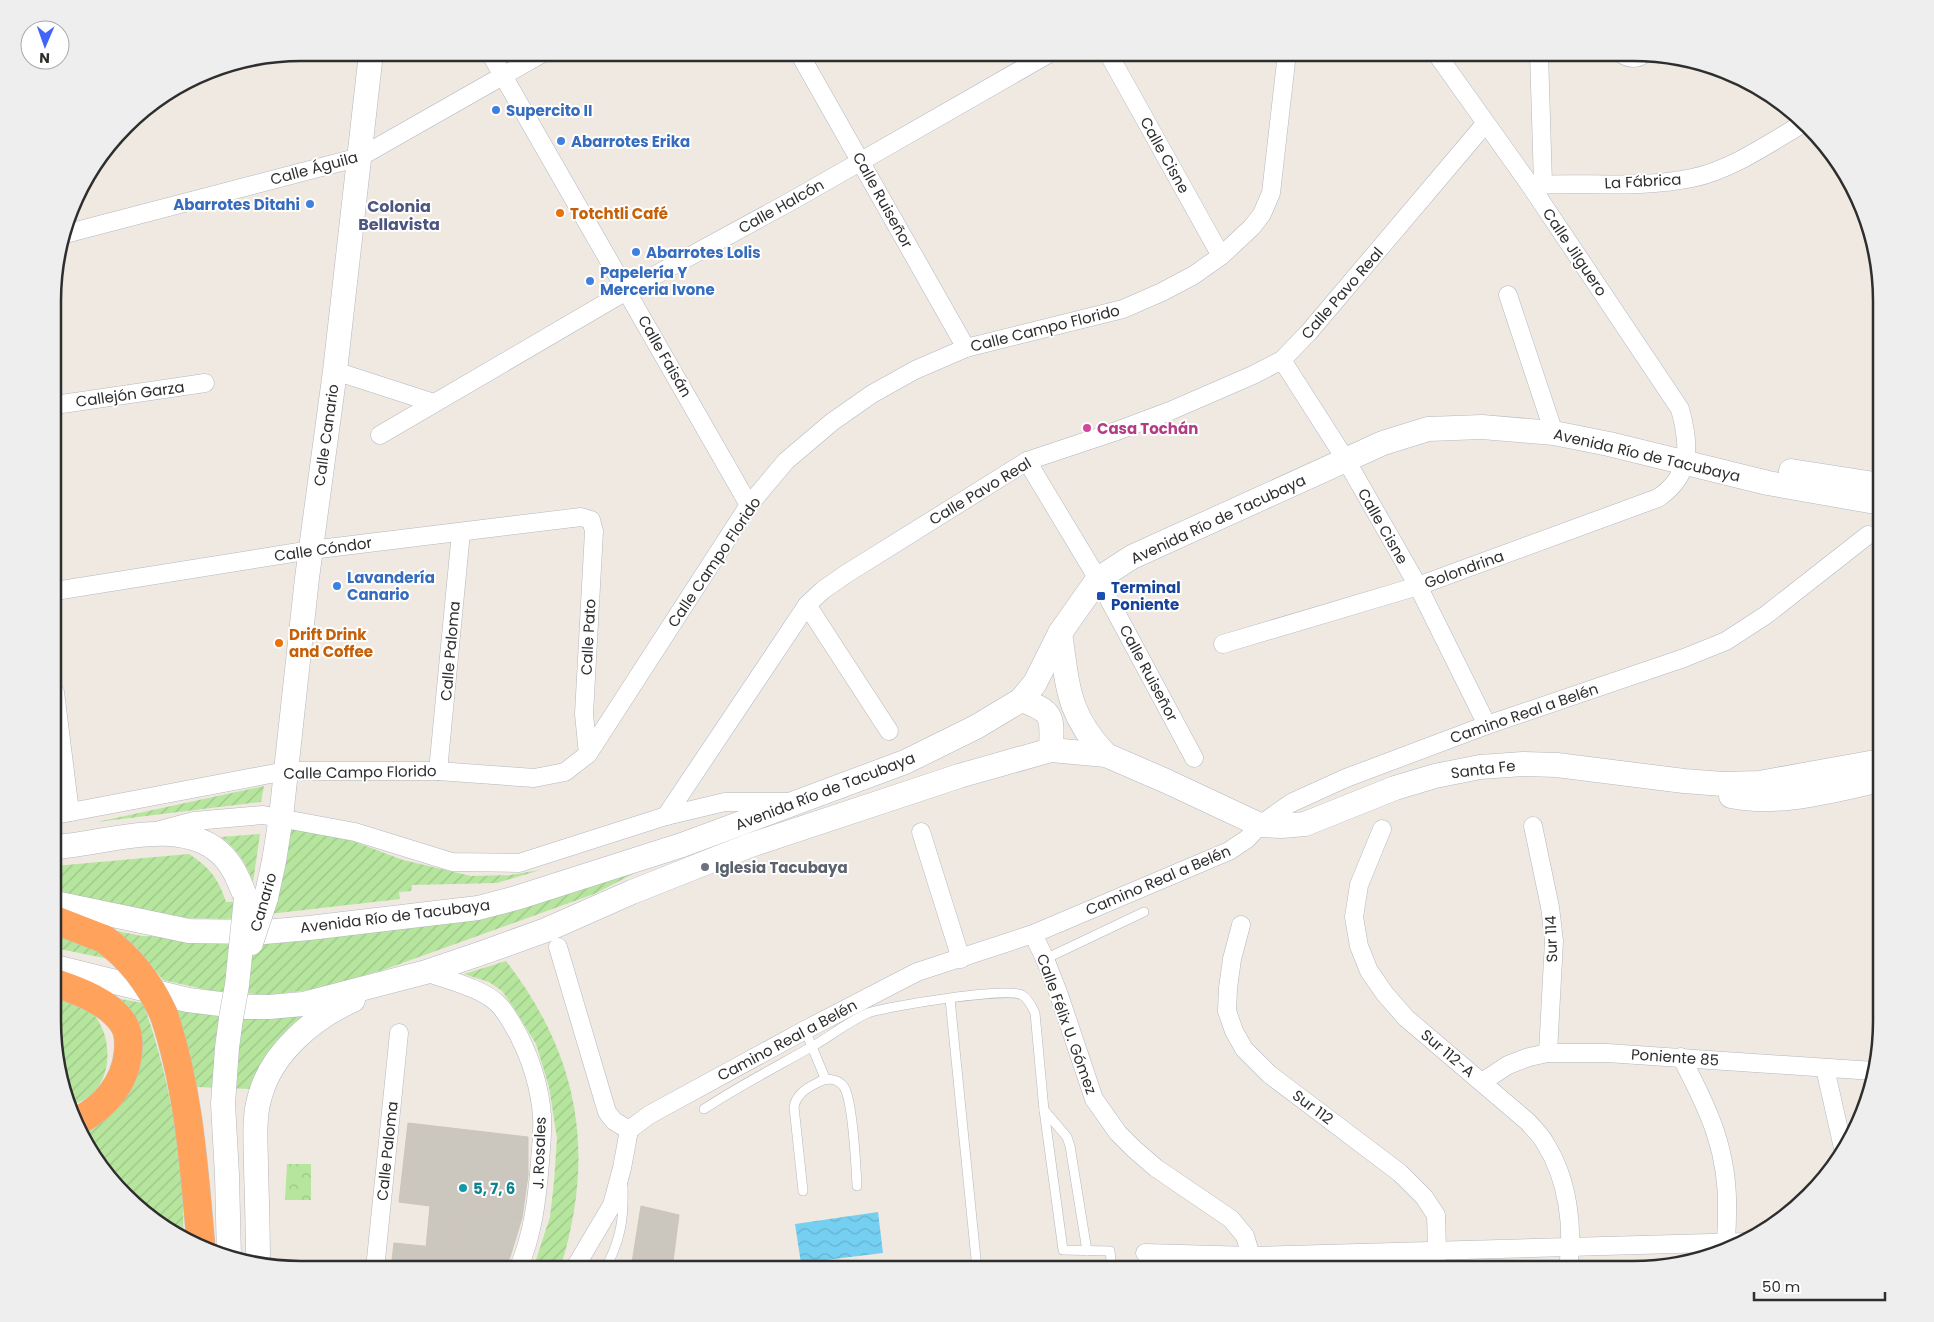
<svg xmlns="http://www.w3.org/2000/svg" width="1934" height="1322" font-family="Poppins,sans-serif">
	<defs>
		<pattern id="park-crowns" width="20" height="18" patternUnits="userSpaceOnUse" patternTransform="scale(1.25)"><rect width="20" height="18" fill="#b6e59e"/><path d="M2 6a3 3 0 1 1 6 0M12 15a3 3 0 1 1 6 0" fill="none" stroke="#9dc588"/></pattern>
		<pattern id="garden-furrows" width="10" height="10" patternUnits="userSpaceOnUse" patternTransform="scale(1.25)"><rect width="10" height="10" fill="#b6e59e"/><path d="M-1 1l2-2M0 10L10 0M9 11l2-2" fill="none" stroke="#9dc588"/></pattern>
		<pattern id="water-waves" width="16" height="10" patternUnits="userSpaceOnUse" patternTransform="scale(1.25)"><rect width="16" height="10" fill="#75cff0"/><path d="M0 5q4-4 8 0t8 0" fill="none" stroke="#66b2ce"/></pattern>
	</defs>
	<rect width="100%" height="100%" fill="#efe9e1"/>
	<!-- park -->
	<path fill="url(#park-crowns)" d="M287,1164H311V1200H285Z"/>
	<!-- garden -->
	<g fill="url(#garden-furrows)">
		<path d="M264,786L261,802L97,822Z"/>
		<path d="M291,828L350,840L403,860L471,876L510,875L540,870L497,883L412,885L411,891L399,892L400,899L225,919L185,918L55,894V866L189,854C210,868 218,878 226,902L276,900Z"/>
		<path d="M260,834L253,882C246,863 237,849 221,837Z"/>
		<path d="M635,873L594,894L383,970L316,989L270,995L212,991L163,980L136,947L112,930L142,936L206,937L490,912Z"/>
		<path d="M55,932L92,949L109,959L55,948Z"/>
		<path d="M506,961C580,1057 596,1154 560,1269H533L550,1217L554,1182L557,1138L549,1087L536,1044L514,1008L502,991L489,982L464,974Z"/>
		<path d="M55,993C67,1000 82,1005 92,1013C98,1018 101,1026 104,1033C113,1062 105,1095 72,1105L55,1053Z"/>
		<path d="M109,997L143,1003C168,1072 186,1163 183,1236L150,1218L86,1145L81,1132L125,1096Z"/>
		<path d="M322,1007L265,1061L250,1089L196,1087L175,1008L209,1015L250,1019Z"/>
	</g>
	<!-- water -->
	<path fill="url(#water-waves)" d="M878,1212L883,1253L801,1263L795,1224Z"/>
	<!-- building -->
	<g fill="#cbc7bf" stroke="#cbc5ba">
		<path d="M408,1123L528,1137V1175L522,1218L457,1211L452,1249L426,1247L430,1206L399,1202Z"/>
		<path d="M641,1206L679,1215L672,1269H631Z"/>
		<path d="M457,1211L522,1218L510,1257L504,1269H450Z"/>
		<path d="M394,1243L452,1249L450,1269H391Z"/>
	</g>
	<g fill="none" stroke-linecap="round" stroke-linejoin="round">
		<defs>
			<g id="lane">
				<path d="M1045,959L1144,912"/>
				<path d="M950,999L977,1269"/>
				<path d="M805,1030L825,1078"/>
				<path d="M704,1109C739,1086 776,1067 813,1046C831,1036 849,1021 868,1013C888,1006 1007,987 1022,995C1029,999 1032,1007 1035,1013L1044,1110L1063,1250L1110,1251L1112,1269"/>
				<path d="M1044,1110L1067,1137L1070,1146L1087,1251"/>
				<path d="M803,1191L794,1107C796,1095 806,1088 817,1083C825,1078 837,1077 844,1087C853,1101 856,1167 857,1186"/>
				<path d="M605,1269C621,1240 624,1218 623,1186"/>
			</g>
			<g id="street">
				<path d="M490,53L749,505"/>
				<path d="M799,53L966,348"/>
				<path d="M1108,53L1221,256"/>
				<path d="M1539,53L1543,184"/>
				<path d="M1620,53C1629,59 1637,60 1645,53"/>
				<path d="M1530,185C1584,182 1639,189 1692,178C1731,170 1768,144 1802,124"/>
				<path d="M65,234L360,157L543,53"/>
				<path d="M1508,295L1554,433"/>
				<path d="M1282,360L1346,460L1418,586L1487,725"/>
				<path d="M335,371L434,403"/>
				<path d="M55,405L205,383"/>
				<path d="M380,435L628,290L795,199L1050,53"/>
				<path d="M1027,461L1098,579L1194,758"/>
				<path d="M55,591L311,550L581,517L591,520L594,531L584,714L588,754"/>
				<path d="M807,605L889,731"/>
				<path d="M1223,644L1418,586L1658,498C1692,475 1690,445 1680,409L1530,185L1436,53"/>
				<path d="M55,692L70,812"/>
				<path d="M438,771L461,532"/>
				<path d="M55,815L286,771H438L534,778L565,772L588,754L749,505L786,461L832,422L872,394L915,370L966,348L1123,309L1162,292L1194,275L1221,256L1252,227L1262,214L1271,193L1287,53"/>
				<path d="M666,816L807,605L823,590L846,574L1027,461L1114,432L1170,411L1253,375L1282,360L1309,332L1485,124"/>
				<path d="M1533,826L1550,907L1554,941L1548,1053"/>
				<path d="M1382,829L1359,885L1354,917L1359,946L1369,971L1385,994L1406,1018L1528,1122C1534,1129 1541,1135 1545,1143C1568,1179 1574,1228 1568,1269"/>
				<path d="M160,830L194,821L263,815L355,832L452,862L519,863L666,816L725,802H787"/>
				<path d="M921,832L961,959"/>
				<path d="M1241,925L1232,959L1228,988L1227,1011L1234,1031L1244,1049L1269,1074L1400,1173L1424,1197L1436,1215L1437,1250L1434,1269"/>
				<path d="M1033,934L1045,959L1059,995L1094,1099L1118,1133L1134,1149L1156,1168L1231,1219L1245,1236L1251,1256L1246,1269"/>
				<path d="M558,947L607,1112L614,1121L629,1130"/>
				<path d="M426,972C447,980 482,988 498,1004C507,1013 513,1025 519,1036C531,1060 540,1089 542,1116C543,1131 541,1147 540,1162C537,1199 533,1235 518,1269"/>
				<path d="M1681,1057C1709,1110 1729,1152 1727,1213C1727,1226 1727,1238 1724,1251"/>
				<path d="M1825,1068L1843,1148"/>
				<path d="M1482,1082L1508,1065L1529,1057L1548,1053H1607L1874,1071"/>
				<path d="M629,1130L649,1115L805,1030L917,972L1033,934L1229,851L1247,839L1260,825L1291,803L1346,778L1487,725L1684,658L1726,641L1766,615L1868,535"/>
				<path d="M1145,1253L1251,1256L1746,1242"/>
				<path d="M375,1269L399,1033"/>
				<path d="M574,1269L612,1205L622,1168L629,1130"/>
			</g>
			<g id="secondary">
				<path d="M1791,471L1881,485"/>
				<path d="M1060,633C1068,687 1067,714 1106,755"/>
				<path d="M1021,700C1055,712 1052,717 1051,750"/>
				<path d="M1731,796C1780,806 1833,790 1881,780"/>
				<path d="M55,847C104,844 177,816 219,852C233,864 239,881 246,898"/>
				<path d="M266,898L274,861L281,817L307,578L335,371L371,53"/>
				<path d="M55,903L189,931L264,932L309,928L478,908L516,898L682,845L905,762L976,727L1021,700L1035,683L1060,633L1098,579L1132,557L1383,443L1428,429L1482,427L1554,433L1609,444L1768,483L1881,503"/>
				<path d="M55,967L188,1000L244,1007H269L303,1004L426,972L482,953L546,930L632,892L748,846L959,776L1051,750L1106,755L1166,781L1260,825L1282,826L1305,824L1395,788L1435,776L1480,767L1523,764L1557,765L1684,781L1723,784L1759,783L1881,761"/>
				<path d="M229,1258L227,1175L223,1104L227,1048L231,1018"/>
				<path d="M258,1264C258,1232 257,1200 256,1168C256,1144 253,1119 260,1096C272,1052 313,1018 353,1000"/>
			</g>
			<g id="highway">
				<path d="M55,920L104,939"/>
				<path d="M55,983C78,991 108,1001 123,1023C129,1032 129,1043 128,1053C125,1084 104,1107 78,1121"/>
				<path d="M164,1015C189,1089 194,1168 201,1245"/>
			</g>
		</defs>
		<!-- lane casing -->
		<use href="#lane" stroke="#b4b7c1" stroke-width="10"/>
		<!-- street casing -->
		<use href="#street" stroke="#b4b7c1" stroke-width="19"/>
		<!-- secondary casing -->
		<use href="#secondary" stroke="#b4b7c1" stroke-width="25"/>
		<!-- highway casing -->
		<use href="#highway" stroke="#c9c9c9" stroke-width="29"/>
		<!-- lane -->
		<use href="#lane" stroke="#fff" stroke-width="9"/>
		<!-- street -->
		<use href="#street" stroke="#fff" stroke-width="18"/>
		<!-- secondary -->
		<use href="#secondary" stroke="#fff" stroke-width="24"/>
		<!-- highway -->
		<use href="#highway" stroke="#ffa35c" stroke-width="28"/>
		<defs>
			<g id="secondary-bridge">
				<path d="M251,943L266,898"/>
				<path d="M231,1018L237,985L246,898"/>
			</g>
			<path id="highway-bridge" d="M104,939C132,959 150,984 164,1015"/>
		</defs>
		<!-- secondary-bridge casing -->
		<use href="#secondary-bridge" stroke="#b4b7c1" stroke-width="25" stroke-linecap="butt"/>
		<!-- highway-bridge casing -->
		<use href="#highway-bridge" stroke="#c9c9c9" stroke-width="29" stroke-linecap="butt"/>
		<!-- secondary-bridge -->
		<use href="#secondary-bridge" stroke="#fff" stroke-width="24"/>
		<!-- highway-bridge -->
		<use href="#highway-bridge" stroke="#ffa35c" stroke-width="28"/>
	</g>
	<!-- markers -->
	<g fill="#3f7fe0" stroke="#fff" stroke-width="2">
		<circle cx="496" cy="110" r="5"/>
		<circle cx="561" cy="141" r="5"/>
		<circle cx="310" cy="204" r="5"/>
		<circle cx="636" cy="252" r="5"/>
		<circle cx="590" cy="281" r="5"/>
		<circle cx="337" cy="586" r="5"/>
	</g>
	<g fill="#e8710a" stroke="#fff" stroke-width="2">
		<circle cx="560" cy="213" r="5"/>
		<circle cx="279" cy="643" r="5"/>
	</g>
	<circle fill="#d1479c" stroke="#fff" stroke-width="2" cx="1087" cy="428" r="5"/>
	<rect fill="#1a4fb4" stroke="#fff" stroke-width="2" x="1096" y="591" width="10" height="10" rx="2.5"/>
	<circle fill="#6b7280" stroke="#fff" stroke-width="2" cx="705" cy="867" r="5"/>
	<circle fill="#0f9aa8" stroke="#fff" stroke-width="2" cx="463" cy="1188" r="5"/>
	<g text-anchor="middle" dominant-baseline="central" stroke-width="4" stroke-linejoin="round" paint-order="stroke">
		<!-- shop labels -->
		<g font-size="15" font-weight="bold" fill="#366cbe" stroke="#fff" text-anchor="start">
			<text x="506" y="110">Supercito II</text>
			<text x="571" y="141">Abarrotes Erika</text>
			<text x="300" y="204" text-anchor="end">Abarrotes Ditahi</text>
			<text x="646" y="252">Abarrotes Lolis</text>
			<text x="600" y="272">Papelería Y<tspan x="600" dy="17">Merceria Ivone</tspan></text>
			<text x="347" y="577">Lavandería<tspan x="347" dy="17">Canario</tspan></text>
		</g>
		<!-- street labels -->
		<g font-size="15" fill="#2e2e2e" stroke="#fff">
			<text transform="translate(1165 155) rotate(61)">Calle Cisne</text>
			<text transform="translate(314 168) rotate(-15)">Calle Águila</text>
			<text transform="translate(1643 181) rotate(-3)">La Fábrica</text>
			<text transform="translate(883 200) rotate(61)">Calle Ruiseñor</text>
			<text transform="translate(781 206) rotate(-29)">Calle Halcón</text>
			<text transform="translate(1575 252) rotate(56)">Calle Jilguero</text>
			<text transform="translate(1342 293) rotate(-49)">Calle Pavo Real</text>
			<text transform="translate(1045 328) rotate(-14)">Calle Campo Florido</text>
			<text transform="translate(665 356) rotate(60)">Calle Faisán</text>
			<text transform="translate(130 394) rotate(-8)">Callejón Garza</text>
			<text transform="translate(326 435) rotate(-82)">Calle Canario</text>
			<text transform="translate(1647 455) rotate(13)">Avenida Río de Tacubaya</text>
			<text transform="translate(980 491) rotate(-31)">Calle Pavo Real</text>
			<text transform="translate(1218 519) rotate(-25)">Avenida Río de Tacubaya</text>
			<text transform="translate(1383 526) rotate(60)">Calle Cisne</text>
			<text transform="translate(323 549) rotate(-8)">Calle Cóndor</text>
			<text transform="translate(714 562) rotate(-56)">Calle Campo Florido</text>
			<text transform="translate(1464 569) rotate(-20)">Golondrina</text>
			<text transform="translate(588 637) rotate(-87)">Calle Pato</text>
			<text transform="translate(450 651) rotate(-85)">Calle Paloma</text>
			<text transform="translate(1149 673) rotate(62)">Calle Ruiseñor</text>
			<text transform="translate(1524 713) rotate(-19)">Camino Real a Belén</text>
			<text transform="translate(1483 769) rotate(-7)">Santa Fe</text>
			<text transform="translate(360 772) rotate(-1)">Calle Campo Florido</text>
			<text transform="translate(825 791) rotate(-21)">Avenida Río de Tacubaya</text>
			<text transform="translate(1158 880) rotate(-23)">Camino Real a Belén</text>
			<text transform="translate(263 902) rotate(-74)">Canario</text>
			<text transform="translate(395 916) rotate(-7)">Avenida Río de Tacubaya</text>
			<text transform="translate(1551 939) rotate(-92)">Sur 114</text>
			<text transform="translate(1067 1024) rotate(70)">Calle Félix U. Gómez</text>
			<text transform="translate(787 1040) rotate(-28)">Camino Real a Belén</text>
			<text transform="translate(1448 1053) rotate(40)">Sur 112-A</text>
			<text transform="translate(1675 1057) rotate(4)">Poniente 85</text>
			<text transform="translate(1313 1107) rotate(37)">Sur 112</text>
			<text transform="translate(387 1151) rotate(-84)">Calle Paloma</text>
			<text transform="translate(539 1153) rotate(-88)">J. Rosales</text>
		</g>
		<!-- food labels -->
		<g font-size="15" font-weight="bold" fill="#c56008" stroke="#fff" text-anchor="start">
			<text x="570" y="213">Totchtli Café</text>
			<text x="289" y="634">Drift Drink<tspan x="289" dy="17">and Coffee</tspan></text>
		</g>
		<!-- hotel labels -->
		<g font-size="15" font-weight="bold" fill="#b23c85" stroke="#fff" text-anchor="start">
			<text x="1097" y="428">Casa Tochán</text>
		</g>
		<!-- transit labels -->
		<g font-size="15" font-weight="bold" fill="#164399" stroke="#fff" text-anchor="start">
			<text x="1111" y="587">Terminal<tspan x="1111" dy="17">Poniente</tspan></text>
		</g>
		<!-- worship labels -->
		<g font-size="15" font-weight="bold" fill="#5b616d" stroke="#fff" text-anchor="start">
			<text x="715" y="867">Iglesia Tacubaya</text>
		</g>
		<!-- culture labels -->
		<g font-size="15" font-weight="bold" fill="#0d838f" stroke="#fff" text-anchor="start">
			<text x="473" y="1188">5, 7, 6</text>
		</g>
		<!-- neighbourhood labels -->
		<g font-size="16" font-weight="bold" fill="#4d5680" stroke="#fff">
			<text x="399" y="206">Colonia<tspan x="399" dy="18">Bellavista</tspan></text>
		</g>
	</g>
	<!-- crop -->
	<path d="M0 0H1934V1322H0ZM301 61H1633A240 240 0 0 1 1873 301V1021A240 240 0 0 1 1633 1261H301A240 240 0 0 1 61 1021V301A240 240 0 0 1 301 61Z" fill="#eee" fill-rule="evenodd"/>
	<path fill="none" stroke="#2e2e2e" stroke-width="2.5" d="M301 61H1633A240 240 0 0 1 1873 301V1021A240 240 0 0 1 1633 1261H301A240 240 0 0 1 61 1021V301A240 240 0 0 1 301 61Z"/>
	<!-- north arrow -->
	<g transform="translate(45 45) rotate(182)"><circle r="24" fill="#ffffff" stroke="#ababab"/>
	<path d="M0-4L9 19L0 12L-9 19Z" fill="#4264fb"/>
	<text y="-8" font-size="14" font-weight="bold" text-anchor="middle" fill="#2e2e2e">N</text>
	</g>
	<!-- scale -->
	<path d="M1754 1292v8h131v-8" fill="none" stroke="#2e2e2e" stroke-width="2.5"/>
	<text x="1762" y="1292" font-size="15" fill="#2e2e2e" stroke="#ffffff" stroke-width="4" paint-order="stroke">50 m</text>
</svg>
